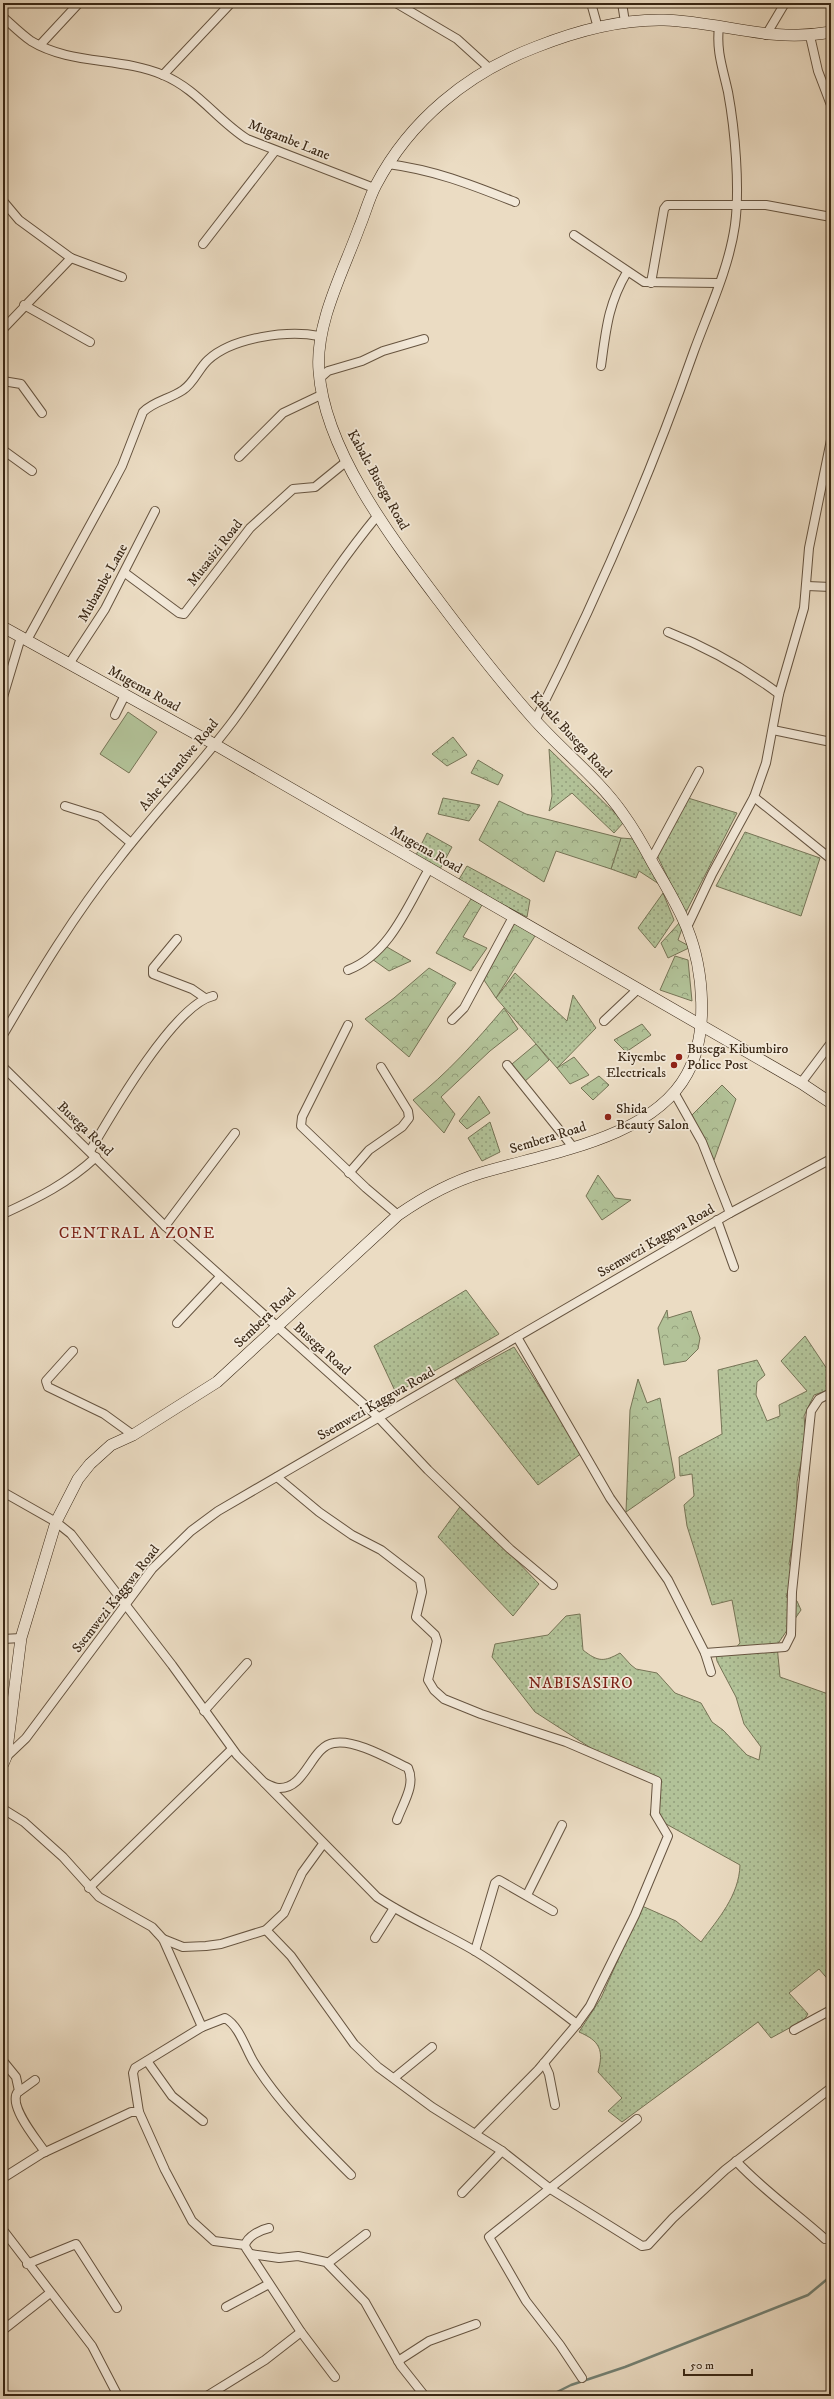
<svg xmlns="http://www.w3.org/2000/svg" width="834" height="2399" font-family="'IM FELL DW Pica',serif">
	<defs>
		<pattern id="green-dots" width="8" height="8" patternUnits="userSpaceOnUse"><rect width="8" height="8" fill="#b2c298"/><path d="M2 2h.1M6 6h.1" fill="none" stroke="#929e7b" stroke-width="1.8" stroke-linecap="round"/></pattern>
		<pattern id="forest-crowns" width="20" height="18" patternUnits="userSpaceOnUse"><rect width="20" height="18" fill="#b2c298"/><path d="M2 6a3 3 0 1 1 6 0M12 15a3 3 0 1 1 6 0" fill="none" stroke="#929e7b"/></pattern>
	</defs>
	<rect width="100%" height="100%" fill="#ebdcc3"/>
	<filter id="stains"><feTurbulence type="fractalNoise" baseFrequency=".005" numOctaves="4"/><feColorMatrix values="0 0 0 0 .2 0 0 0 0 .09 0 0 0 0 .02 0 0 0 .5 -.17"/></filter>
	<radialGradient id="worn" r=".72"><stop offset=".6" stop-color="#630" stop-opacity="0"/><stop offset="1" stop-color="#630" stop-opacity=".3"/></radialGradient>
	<!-- green -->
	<g fill="url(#green-dots)" stroke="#767456">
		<path d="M549,749L624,822L614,833L572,793L549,811L552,796Z"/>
		<path d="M443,798L480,805L469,821L438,814Z"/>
		<path d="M688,798L737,813L685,914L657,855Z"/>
		<path d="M745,832L820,858L801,916L716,886Z"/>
		<path d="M427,833L452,847L440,869L416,855Z"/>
		<path d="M621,838L634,839L659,884L639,871L636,878L611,869Z"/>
		<path d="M467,866L530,900L527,917L458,881Z"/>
		<path d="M663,893L674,920L655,948L638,928Z"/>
		<path d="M515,973L567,1021L573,995L596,1028L557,1068L496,998Z"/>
		<path d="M490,1122L500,1152L482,1161L468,1138Z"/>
		<path d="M466,1290L499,1334L396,1393L374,1346Z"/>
		<path d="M805,1336L831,1375V1389L814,1395L804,1416L806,1439L797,1482V1517L789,1564L794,1572L786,1597L797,1601L801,1610L777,1645L780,1677L831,1695V1983L819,1969L789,1993L808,2014L804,2020L771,2038L758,2022L622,2122L608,2111L622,2098L598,2072C604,2050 600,2041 579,2032L601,1998L642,1906L676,1921L701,1942C718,1919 739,1896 740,1865L650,1815L657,1785L608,1759L535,1712L492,1657L495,1644L548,1635L566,1616L580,1614L583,1650C598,1662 604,1662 620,1653L631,1665L636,1669L657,1673L675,1693L701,1703L712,1722L723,1730L747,1755L759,1760L761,1747L744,1724L736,1697L717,1661L716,1655L732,1652L740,1643L732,1600L712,1605L687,1526L684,1505L694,1496L692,1474L680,1476L679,1457L722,1434L718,1370L757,1360L765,1375L757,1382L756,1395L767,1421L780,1416L779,1405L807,1391L781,1361Z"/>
		<path d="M514,1347L582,1453L538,1485L455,1379Z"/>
		<path d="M462,1504L539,1584L513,1616L438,1537Z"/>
	</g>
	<!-- forest -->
	<g fill="url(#forest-crowns)" stroke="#767456">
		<path d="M453,737L467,755L447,766L432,754Z"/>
		<path d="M478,760L503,775L498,785L471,773Z"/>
		<path d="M499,801L526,814L621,838L611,869L556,851L544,882L479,840Z"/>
		<path d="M471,899L482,905L463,937L487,948L471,971L436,953Z"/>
		<path d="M516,919L535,936L496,998L484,980Z"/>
		<path d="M681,921L683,926L678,940L691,947L668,958L661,943Z"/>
		<path d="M387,947L411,961L389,971L372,959Z"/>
		<path d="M675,956L688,960L692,1001L660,990Z"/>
		<path d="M429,968L456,983L409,1057L365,1019L394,998Z"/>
		<path d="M504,1008L518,1029L490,1051L441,1097L455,1114L444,1133L413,1100C447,1074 476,1041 504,1008Z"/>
		<path d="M642,1024L651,1035L626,1052L614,1040Z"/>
		<path d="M536,1044L549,1060L524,1082L512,1064Z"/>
		<path d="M574,1057L589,1075L570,1084L557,1068Z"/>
		<path d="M599,1076L609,1085L593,1100L581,1088Z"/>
		<path d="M722,1085L736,1099L714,1160L692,1115Z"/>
		<path d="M479,1096L490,1113L467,1129L459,1121Z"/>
		<path d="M598,1175L615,1198L631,1200L602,1220L586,1196Z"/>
		<path d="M667,1310L668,1318L691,1311L700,1338L698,1349L686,1361L664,1365L658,1328Z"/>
		<path d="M638,1379L647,1403L660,1398L675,1478L626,1512L630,1410Z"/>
	</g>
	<!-- pitch -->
	<path fill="#b2c298" stroke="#767456" d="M128,712L157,732L129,773L100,754Z"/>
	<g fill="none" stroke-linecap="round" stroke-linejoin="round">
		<!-- stream -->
		<path stroke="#728073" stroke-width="2.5" d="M549,2396L571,2385L625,2367L808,2295L831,2276"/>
		<defs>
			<g id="street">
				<path d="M396,3L457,39L489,68"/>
				<path d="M591,3L598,28"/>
				<path d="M622,3L625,22"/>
				<path d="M3,4L4,3"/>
				<path d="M3,17C12,25 21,34 31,41C70,65 121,57 163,75C197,89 217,120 247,139L374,188"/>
				<path d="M766,35L785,3"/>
				<path d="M810,36L818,71L831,105"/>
				<path d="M40,45L79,3"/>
				<path d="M163,75L231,3"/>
				<path d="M388,164C435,170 472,185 515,202"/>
				<path d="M3,201L19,220L71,258L122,277"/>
				<path d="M574,235L644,282L718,283"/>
				<path d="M203,244L275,151"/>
				<path d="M651,283L664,209L667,205H766L831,217"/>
				<path d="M24,305L90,342"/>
				<path d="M3,329L71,258"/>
				<path d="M601,366C606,330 608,304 627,272"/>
				<path d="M319,379L328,371L362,361L383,351L424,339"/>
				<path d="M3,381L21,384L42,413"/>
				<path d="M3,450L32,471"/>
				<path d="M239,457L283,413L323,394"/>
				<path d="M125,573L179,613L184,614L250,528L293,489L315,487L347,461"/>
				<path d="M807,586L831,587"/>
				<path d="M668,632C709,648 744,668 779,694"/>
				<path d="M27,640L106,496L122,466L143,412C154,401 170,399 183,390C194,383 199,368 208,360C233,337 288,330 319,336"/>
				<path d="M69,664L105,609L155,511"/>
				<path d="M3,697L21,637"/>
				<path d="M115,715L125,695"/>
				<path d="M535,721C596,600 649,479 694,351C709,310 729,268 735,225C740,187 735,130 728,92C723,69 716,51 719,27"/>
				<path d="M773,730L831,742"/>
				<path d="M754,797L831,859"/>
				<path d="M65,806L100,817L131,843"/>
				<path d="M651,860L699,771"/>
				<path d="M687,927L712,874L754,797L766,763L779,694L804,608L809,548L831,440"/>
				<path d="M177,939L153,968V974L192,989L205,998"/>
				<path d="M348,970C390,954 408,905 429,869"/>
				<path d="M452,1020L464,1008L513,917"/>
				<path d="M604,1021L638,989"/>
				<path d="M348,1025L302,1117L301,1126L366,1188L398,1215"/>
				<path d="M3,1035C38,975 74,915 118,860C155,812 197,769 233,721C283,653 324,580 378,515"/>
				<path d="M507,1065L573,1147"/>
				<path d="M3,1067L165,1226L378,1417L428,1470L510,1549L553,1585"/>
				<path d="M801,1083L831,1043"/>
				<path d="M675,1094L702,1142L730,1213"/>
				<path d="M90,1151C111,1115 174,1005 213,996"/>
				<path d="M349,1173L369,1150L402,1127L409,1118L408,1111L381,1067"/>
				<path d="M3,1214C38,1198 68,1183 96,1157"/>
				<path d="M717,1220L734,1267"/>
				<path d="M165,1226L235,1133"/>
				<path d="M177,1323L220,1277"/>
				<path d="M517,1337L610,1498L668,1580L705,1653L711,1672"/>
				<path d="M73,1351L46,1381L48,1387L104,1414L133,1435"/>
				<path d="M277,1477L319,1512L352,1535L381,1550L420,1580L422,1592L416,1617L435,1635L437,1641L428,1680L434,1690L444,1699L481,1714L566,1742L657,1781L655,1814L668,1836L635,1915L590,2006L577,2024"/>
				<path d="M3,1492L56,1522L71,1534L172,1665L237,1755L377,1897C408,1918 443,1932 475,1951C511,1973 544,1999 577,2024L538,2070L475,2134"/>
				<path d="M3,1639L21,1638"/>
				<path d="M705,1653L785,1647L791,1635L792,1592L811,1411L819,1399L831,1393"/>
				<path d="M204,1711L247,1663"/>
				<path d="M6,1757L26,1738L152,1569L191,1531L218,1511L730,1213L831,1159"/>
				<path d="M265,1783C269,1785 275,1788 279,1788C306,1789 311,1746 334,1743C355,1739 389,1759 408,1768C416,1785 403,1803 397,1820"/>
				<path d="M3,1809L24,1822L63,1857L99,1897L152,1927L163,1939L202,2027"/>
				<path d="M89,1888L232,1749"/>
				<path d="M527,1895L562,1825"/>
				<path d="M266,1930L291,1956L354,2044L378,2067L432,2107L502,2151L549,2188L642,2246L648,2245L673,2218L725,2170L831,2088"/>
				<path d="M375,1938L394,1908"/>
				<path d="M163,1939L183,1947L206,1946L221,1944L266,1930L284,1913L302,1873L323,1844"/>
				<path d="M475,1951L495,1883L499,1880L553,1911"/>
				<path d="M794,2030L831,2010"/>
				<path d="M3,2061L16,2077L19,2091"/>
				<path d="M147,2061L172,2096L203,2121"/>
				<path d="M544,2063L549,2074L555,2105"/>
				<path d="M394,2078L432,2047"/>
				<path d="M35,2080L17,2093C9,2107 37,2140 45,2152"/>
				<path d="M736,2161C763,2190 795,2212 825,2239"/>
				<path d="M3,2178L41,2154L131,2112H139"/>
				<path d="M462,2193L502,2151"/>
				<path d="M269,2228C260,2230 248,2236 245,2245L246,2248L301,2332L335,2377"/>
				<path d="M3,2230L92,2346L118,2396"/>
				<path d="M245,2245L214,2241L192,2221L165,2170L139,2112L133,2073L135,2068L202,2027L225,2018C239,2026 245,2047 253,2061C277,2101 318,2142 351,2175"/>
				<path d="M251,2254L279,2258L298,2256L326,2262L365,2302L401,2366L424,2395"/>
				<path d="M328,2263L366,2234"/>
				<path d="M27,2264L76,2244L117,2308"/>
				<path d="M226,2307L269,2284"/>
				<path d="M3,2330L50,2293"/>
				<path d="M398,2361L429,2341L476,2324"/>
				<path d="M582,2378L560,2345L526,2301L489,2237L637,2119"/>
				<path d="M207,2396L265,2360L301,2332"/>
			</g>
			<g id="secondary">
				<path d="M3,627L214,744L801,1083L831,1103"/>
				<path d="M3,1764L6,1757L21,1638L56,1522L78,1479L90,1464L111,1445L133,1435L217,1382L398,1215C424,1197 451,1182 481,1173C547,1153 652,1139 687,1074C709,1034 704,970 687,928C678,905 664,883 652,862C643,845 634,829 623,814C598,778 562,751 533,718C500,681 469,641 439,601C393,540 324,450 319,371C315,324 343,272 359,228C365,214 369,198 376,185C410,120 468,73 536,47C576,31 621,19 664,20C723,22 769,43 831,32"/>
			</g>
		</defs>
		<!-- street casing -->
		<use href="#street" stroke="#665440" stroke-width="10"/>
		<!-- secondary casing -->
		<use href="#secondary" stroke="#392715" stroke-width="12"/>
		<!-- street -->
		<use href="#street" stroke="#f2e8d8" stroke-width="8"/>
		<!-- secondary -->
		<use href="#secondary" stroke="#f2e8d8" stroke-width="11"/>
	</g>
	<!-- markers -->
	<g fill="#8f2418" stroke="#f2e8d8" stroke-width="1.5">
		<circle cx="679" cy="1057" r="4"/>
		<circle cx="674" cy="1065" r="4"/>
		<circle cx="608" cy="1117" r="4"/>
	</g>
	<g text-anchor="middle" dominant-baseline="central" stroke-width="3.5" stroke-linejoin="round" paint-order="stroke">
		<!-- street labels -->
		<g font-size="14" fill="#392715" stroke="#f2e8d8">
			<text transform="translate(289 140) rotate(22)">Mugambe Lane</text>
			<text transform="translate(378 480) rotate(61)">Kabale Busega Road</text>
			<text transform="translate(215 553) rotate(-52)">Musasizi Road</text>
			<text transform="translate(103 583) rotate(-61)">Mubambe Lane</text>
			<text transform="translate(144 689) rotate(29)">Mugema Road</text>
			<text transform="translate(571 735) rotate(47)">Kabale Busega Road</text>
			<text transform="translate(179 765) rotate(-50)">Ashe Kitandwe Road</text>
			<text transform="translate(426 850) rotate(30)">Mugema Road</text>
			<text transform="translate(85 1129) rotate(44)">Busega Road</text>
			<text transform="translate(548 1138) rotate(-17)">Sembera Road</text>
			<text transform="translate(656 1241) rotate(-30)">Ssemwezi Kaggwa Road</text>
			<text transform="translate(265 1318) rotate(-44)">Sembera Road</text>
			<text transform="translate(322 1349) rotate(42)">Busega Road</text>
			<text transform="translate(376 1404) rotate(-30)">Ssemwezi Kaggwa Road</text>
			<text transform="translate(116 1599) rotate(-52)">Ssemwezi Kaggwa Road</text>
		</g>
		<!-- poi labels -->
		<g font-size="14" fill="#392715" stroke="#f2e8d8" text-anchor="start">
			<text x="687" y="1049">Busega Kibumbiro<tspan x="687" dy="16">Police Post</tspan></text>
			<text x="666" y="1057" text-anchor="end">Kiyembe<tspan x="666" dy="16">Electricals</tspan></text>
			<text x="616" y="1109">Shida<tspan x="616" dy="16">Beauty Salon</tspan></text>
		</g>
		<!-- quarter labels -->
		<g font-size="16" letter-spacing="1" fill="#7a1f14" stroke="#f2e8d8">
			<text x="137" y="1233">CENTRAL A ZONE</text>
			<text x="581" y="1683">NABISASIRO</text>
		</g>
	</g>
	<!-- margin -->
	<rect width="834" height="2399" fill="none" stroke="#ebdcc3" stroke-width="16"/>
	<rect x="4" y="4" width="826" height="2391" fill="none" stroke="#392715" stroke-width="2"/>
	<rect x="8" y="8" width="818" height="2383" fill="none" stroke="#392715"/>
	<!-- scale -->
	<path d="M684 2369v6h68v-6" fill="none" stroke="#392715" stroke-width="2"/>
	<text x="690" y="2369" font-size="12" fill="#392715" stroke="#f2e8d8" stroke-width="3" paint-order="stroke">50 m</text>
	<rect width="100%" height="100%" filter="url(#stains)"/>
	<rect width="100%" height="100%" fill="url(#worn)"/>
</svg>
